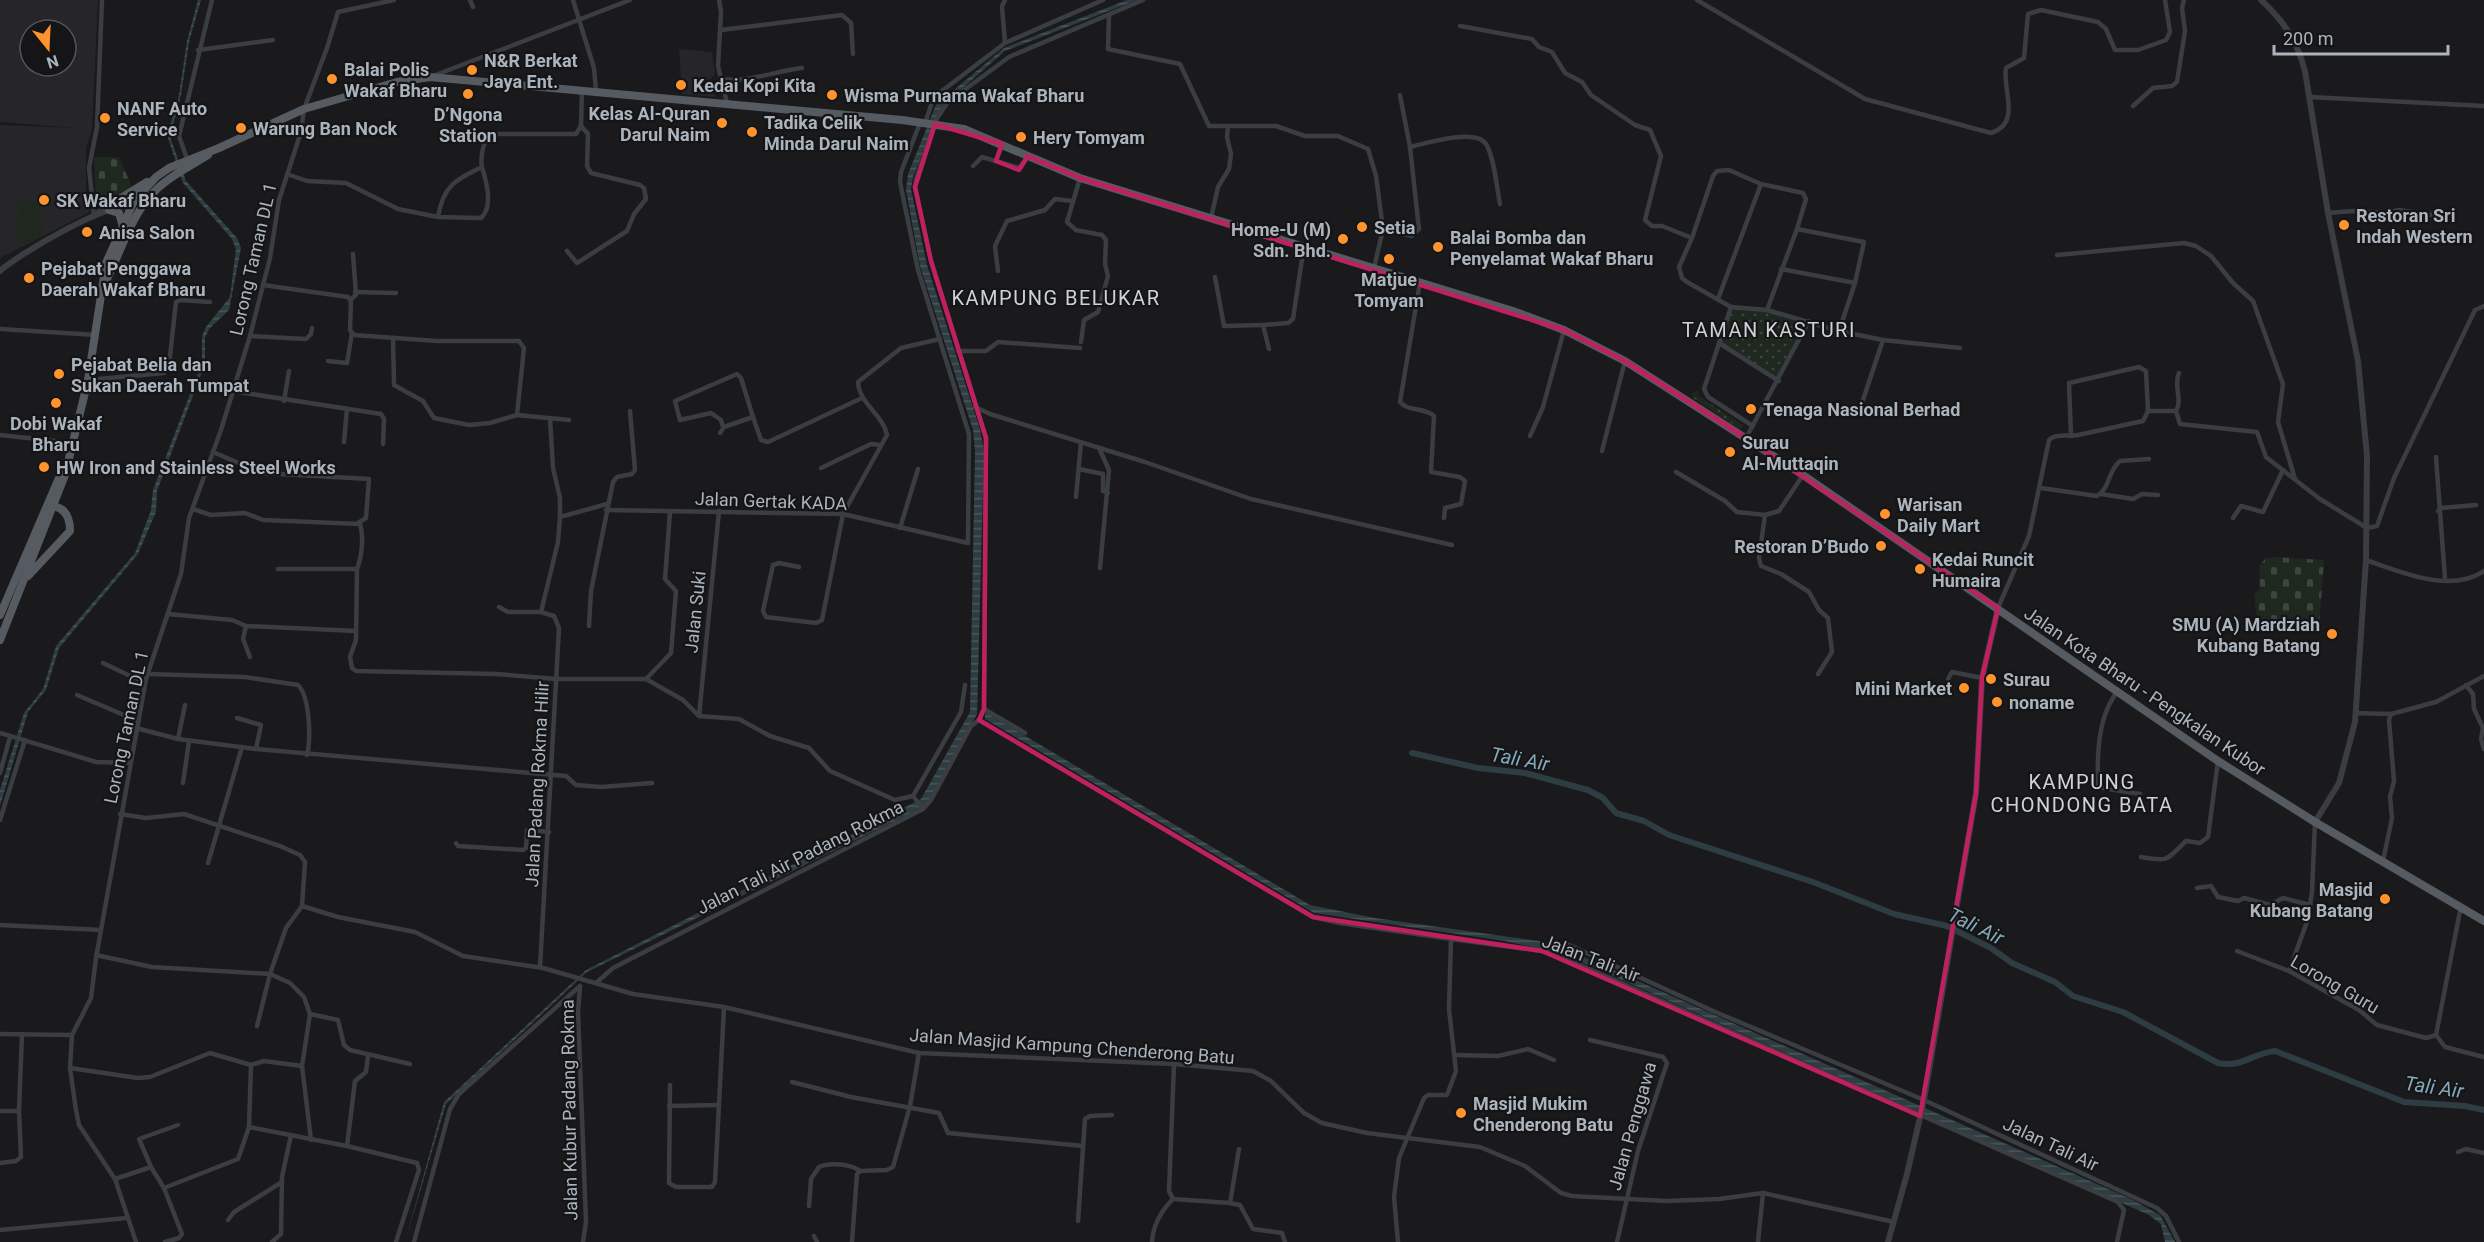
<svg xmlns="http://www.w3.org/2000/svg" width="2484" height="1242" font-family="Roboto,sans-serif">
	<defs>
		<pattern id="grass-dots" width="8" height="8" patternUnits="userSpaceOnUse" patternTransform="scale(1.5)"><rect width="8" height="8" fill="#1f281f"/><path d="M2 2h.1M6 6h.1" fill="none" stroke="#3d453e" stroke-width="1.8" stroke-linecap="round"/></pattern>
		<pattern id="cemetery-stones" width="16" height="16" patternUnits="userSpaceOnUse" patternTransform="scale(1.5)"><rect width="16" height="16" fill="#1f281f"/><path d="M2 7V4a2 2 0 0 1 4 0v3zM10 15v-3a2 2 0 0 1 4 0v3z" fill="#3d453e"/></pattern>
		<pattern id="water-rules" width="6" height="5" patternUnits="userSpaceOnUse" patternTransform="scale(1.5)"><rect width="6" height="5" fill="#2e3d42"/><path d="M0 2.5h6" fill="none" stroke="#4a575b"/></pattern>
	</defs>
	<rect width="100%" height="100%" fill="#1a1a1c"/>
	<!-- built -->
	<g fill="#262629" fill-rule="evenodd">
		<path d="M0,0H98L92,129L86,148V188L90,212L0,258V125L77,128L0,122ZM30,30H66V66H30Z"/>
		<path d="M679,49L712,52L715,74L710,79L715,97L682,94Z"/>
	</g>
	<!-- grass -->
	<g fill="url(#grass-dots)">
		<path d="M1730,307L1767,310L1809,321L1779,381L1719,343Z"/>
		<path d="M1699,390L1697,395L1744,426L1740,429L1693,398L1692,393Z"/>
	</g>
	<!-- cemetery -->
	<g fill="url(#cemetery-stones)">
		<path d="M94,157H119L132,187L100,205L96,203Z"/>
		<path d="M2274,557L2324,560L2319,627H2258L2254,594L2260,589L2259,566L2265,559Z"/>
	</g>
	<!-- garden -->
	<path fill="#1f281f" d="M18,201H39L42,234L17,247Z"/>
	<!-- water -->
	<g fill="url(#water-rules)">
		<path d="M198,0H201L189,42L181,95L170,137L186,181L237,238L241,248L229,310L209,329L205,338V364L157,491L156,512L138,554L59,648L46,690L28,712L0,806V790L24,713L43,689L56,646L135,553L151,510L153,490L202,363V336L206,327L230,297L236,249L232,239L183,183L167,135L179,95L187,41Z"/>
		<path d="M1127,0H1137L1005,51L942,106L913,177L911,189L927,265L980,429L984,452L977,714L927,805L587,972L446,1104L405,1242L444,1102L586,970L921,799L970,712L975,452L973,430L920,266L906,190L908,174L936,105L1004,48Z"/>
		<path d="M985,712L1310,905L1375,918L1539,941L1570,951L2133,1200L2160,1215L2175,1242H2165L2161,1224L2149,1215L1564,954L1505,941L1314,913L985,719Z"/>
	</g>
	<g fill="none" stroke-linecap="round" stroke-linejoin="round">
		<!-- canal -->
		<path stroke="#2e3d42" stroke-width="6" d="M1412,753L1478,768L1525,773L1588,790L1603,798L1616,813L1644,821L1669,835L1813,882L1894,914L1947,926L1991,948L2012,963L2055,982L2073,996L2123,1012L2218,1063C2241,1068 2251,1054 2275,1051L2404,1102L2465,1106L2484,1110"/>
		<!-- minor -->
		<g stroke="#3a3d42" stroke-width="4.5">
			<path d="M470,0L473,7"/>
			<path d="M573,0L594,68L596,91"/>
			<path d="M719,0L721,12L718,66L727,103"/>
			<path d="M1697,0L1865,99L1991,133C2022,123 2002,90 2006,68L2024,58L2028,14L2041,10L2098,22L2106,29L2115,50H2138L2166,40L2170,32L2165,0"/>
			<path d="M1109,15L1108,49L1180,64L1209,126H1276L1305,136H1338L1368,149L1376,176L1383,229L1374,268"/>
			<path d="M1460,26L1532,39L1539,47L1552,52L1565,73L1582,82L1591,95L1635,125L1650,130L1661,156L1645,220L1652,226H1662L1692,238"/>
			<path d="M721,30L842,15L851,23L853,54"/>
			<path d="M1005,43L1002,6L1005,0"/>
			<path d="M198,50L273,40"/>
			<path d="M433,76L630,0"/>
			<path d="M721,79C748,83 775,71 802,68"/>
			<path d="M2310,97L2484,106"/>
			<path d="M2133,106L2153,88L2172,86L2177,82L2185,31L2182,8L2184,0"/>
			<path d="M925,123L934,97L1005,43L1103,0"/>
			<path d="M1410,147C1427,143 1476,128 1486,144C1494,156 1497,189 1500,204"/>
			<path d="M187,159L179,136L212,0"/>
			<path d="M996,161L1002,144"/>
			<path d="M973,166L982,157L1019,168L1028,156"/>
			<path d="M287,174L307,181L346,183L398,209L438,217L481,218C494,206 486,181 482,167C480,158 483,147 486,138L494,134H576L581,126L582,90"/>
			<path d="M1080,178L1067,222L1076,230L1102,235L1106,240L1105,264L1108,276L1098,312L1084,320L1081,342"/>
			<path d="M2328,213L2353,211L2386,213L2399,210L2445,217"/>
			<path d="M94,216L89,168L97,127L102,0"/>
			<path d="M438,217C443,186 455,180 482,167"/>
			<path d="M1211,218L1218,187L1229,169L1231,154L1227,137L1228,127"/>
			<path d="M1383,229L1412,236L1419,229L1410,147L1400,95"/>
			<path d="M1797,229L1864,242L1855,283L1839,331L1767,310Z"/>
			<path d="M567,251L577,263L627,231L634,214L646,199L644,188L640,185L591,173L587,166L588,134L581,126"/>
			<path d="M2057,255L2184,243L2196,246L2211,256L2233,283L2253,301L2283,384L2278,422L2295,479"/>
			<path d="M1781,269L1855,283"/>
			<path d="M998,271L995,246L1007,221L1045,210L1055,199L1072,201"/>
			<path d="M1215,277L1224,326L1263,325"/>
			<path d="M1420,282L1400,402C1408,412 1425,407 1434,416L1431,472L1460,477L1465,481L1461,504L1445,508L1444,518"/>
			<path d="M263,285L348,297L351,301L350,330L354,335L437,341H519L524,348L517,415"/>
			<path d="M355,292L396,293"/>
			<path d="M1718,299L1761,184"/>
			<path d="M350,300L356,295L353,254"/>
			<path d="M1731,307L1704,389L1708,397L1753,426"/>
			<path d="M1767,310L1731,307L1687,282L1682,278L1679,267L1692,238L1713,176L1717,171L1729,170L1761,184L1803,193L1806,199L1797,229"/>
			<path d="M1,329L96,335"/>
			<path d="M1839,331L1883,340L1960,348"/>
			<path d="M250,336L306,339L311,334L312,328"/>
			<path d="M393,338L394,385L423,401L434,418L469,425L490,423L517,415L569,420"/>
			<path d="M1719,343L1779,381"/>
			<path d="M1269,349L1263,325L1288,323L1293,319L1304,246"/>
			<path d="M958,351H986L998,342L1080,348"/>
			<path d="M328,361L347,363L352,333"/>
			<path d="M88,380L164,373L169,365L176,302L181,300L210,302"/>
			<path d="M232,391L381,414L384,419L383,444"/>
			<path d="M284,401L289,371"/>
			<path d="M1862,403L1883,340"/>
			<path d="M975,407L990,414L1145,462L1251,499L1452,545"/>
			<path d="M2148,411H2176L2180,424L2257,432L2266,457L2320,499L2367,528L2377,526L2394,478L2475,310L2484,306"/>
			<path d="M2176,411C2183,399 2173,386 2179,373"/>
			<path d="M723,427L721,420L711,413L680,420L675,401L737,374L741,378L753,417"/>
			<path d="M720,433L724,427L753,417L761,440L768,442L862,398"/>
			<path d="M0,435L73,443"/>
			<path d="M1530,436L1543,407L1564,330"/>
			<path d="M1746,438L1809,321"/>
			<path d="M344,442L347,409"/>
			<path d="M1099,448L1109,470L1100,568"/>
			<path d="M1602,451L1625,361"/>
			<path d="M213,452L262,473L369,479L366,518L358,523"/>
			<path d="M2436,457L2445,579"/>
			<path d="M821,468L871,444L881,445"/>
			<path d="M1079,469L1103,474V491L1108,493"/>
			<path d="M1676,472L1725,501L1737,512L1765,515L1779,511L1803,475"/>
			<path d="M2041,488L2097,496C2110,489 2108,470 2120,461L2149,459"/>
			<path d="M2101,494L2133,499L2142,494L2158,495"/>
			<path d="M1076,497L1081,442"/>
			<path d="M193,509L211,515L245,513L263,520L360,524C364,537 362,556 357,569L356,640L350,657L352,668L356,671L497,674L556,679H646L683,700L699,716L739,719L770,736L809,748L830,771L895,800L913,796"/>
			<path d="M606,510L843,514L968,543L969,434L918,270L900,182L901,172L920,123"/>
			<path d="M2438,511L2441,508L2476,505"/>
			<path d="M1765,515L1759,558L1761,566L1781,574L1809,592L1819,610L1828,618L1832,652L1818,674"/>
			<path d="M560,517L607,504"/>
			<path d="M2233,518L2241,506L2263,512L2283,470"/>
			<path d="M900,528L918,469"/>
			<path d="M2366,560C2401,572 2450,594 2484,571"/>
			<path d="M799,567L779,563L773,565L763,611L766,617L816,623L822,620L843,514L887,435C883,414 859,404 858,382L901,348L940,339"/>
			<path d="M278,569H357"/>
			<path d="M499,607L508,612H541L558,542L560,517V498L553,468L550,418"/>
			<path d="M1998,608L2029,536L2049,440C2056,433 2069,437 2078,435L2143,421L2148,411L2146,371L2139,367L2069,383L2071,436"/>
			<path d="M168,614L232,620L246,626L356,631"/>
			<path d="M246,626L243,639L250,657"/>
			<path d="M589,626L591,591L613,482L617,477L632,474L635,470L630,411"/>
			<path d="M103,663L145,683"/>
			<path d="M148,674L245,677L298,685C310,697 311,739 307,755"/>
			<path d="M646,679L671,653L676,591L665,579L670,512"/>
			<path d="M1948,679L1952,672L1982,678"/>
			<path d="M2466,685L2473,694L2474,709L2483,728L2481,739L2484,749"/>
			<path d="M2118,691C2098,715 2097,754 2098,784L2103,788L2140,794"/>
			<path d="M77,695L138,721"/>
			<path d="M984,709L1025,733"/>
			<path d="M2355,713L2391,714L2436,702L2484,676"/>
			<path d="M699,716L719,511"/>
			<path d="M237,718L261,725L256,749"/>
			<path d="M979,720L1313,917L1339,923L1451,939"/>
			<path d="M136,728L178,739L256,749L566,776L576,785L601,787L652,783"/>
			<path d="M0,733L96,762L129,763"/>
			<path d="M178,739L185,705"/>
			<path d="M0,773L10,737"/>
			<path d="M183,783L189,741"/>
			<path d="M913,796L961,712L965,685"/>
			<path d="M913,796L923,809"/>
			<path d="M120,814L146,818L184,814L280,846L300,855L305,862L302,906L286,928L270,974L257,1026"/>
			<path d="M0,820L25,740"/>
			<path d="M456,843L458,846L523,850L526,848L527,830L549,832"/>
			<path d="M2141,857C2170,862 2166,860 2186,841L2200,843L2208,837L2218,761"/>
			<path d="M2383,861L2392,818L2390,797L2394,781L2389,720L2391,714"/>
			<path d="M208,863L242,747"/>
			<path d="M2197,888L2211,886L2218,897L2238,901L2244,898L2270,905L2283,898L2310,905"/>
			<path d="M302,906L338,917L415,932L463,956L543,968L633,994L724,1007L919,1053L1174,1064L1253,1071L1271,1081L1304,1113L1322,1123L1367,1133L1480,1147L1525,1166L1561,1193L1572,1196L1666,1201L1719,1199L1763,1193L1894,1222"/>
			<path d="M0,925L101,930"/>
			<path d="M1567,944L1713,1011L1924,1100L2157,1208L2166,1216L2179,1242"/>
			<path d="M2237,951L2289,971L2359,1010L2377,1025L2426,1038L2436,1035"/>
			<path d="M96,955L152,967L270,974L290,983L304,997L310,1014L302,1066L311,1140"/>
			<path d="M540,967C546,854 552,741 559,628L554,616L541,612"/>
			<path d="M2289,971L2308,919L2312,892L2315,822"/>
			<path d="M596,983L613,968L923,809L931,800L971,726L979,720L984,709L986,438L931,261L915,187L916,179L937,118L948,102L1009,57L1143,0"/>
			<path d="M580,987L578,1012L586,1222L583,1242"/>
			<path d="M310,1014L338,1020L344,1045L350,1050L410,1064"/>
			<path d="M0,1034L72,1035"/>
			<path d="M2436,1035L2461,906"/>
			<path d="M2436,1035L2445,1047L2484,1057"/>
			<path d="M1590,1040L1663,1057L1667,1063L1638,1151L1617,1242"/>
			<path d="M1455,1055L1498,1056L1528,1049L1554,1060"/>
			<path d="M1174,1064L1169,1191L1173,1199L1230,1203L1239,1149"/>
			<path d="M251,1065L264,1061L302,1066"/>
			<path d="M70,1068L138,1078L150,1077L210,1053L251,1065L249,1127L238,1159L164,1188L151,1167L115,1179"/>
			<path d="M792,1082L851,1097L939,1113L948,1133L1083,1146"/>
			<path d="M670,1085L669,1183L676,1187H712L715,1182L724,1007"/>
			<path d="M669,1106L719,1105"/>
			<path d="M0,1111H19L22,1034"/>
			<path d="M249,1127L347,1146L417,1163L419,1170L396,1242"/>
			<path d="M347,1146L355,1081L366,1072L368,1056"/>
			<path d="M2458,1152L2466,1149L2484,1153"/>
			<path d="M0,1163L16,1161L21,1157L19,1111"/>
			<path d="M151,1167L139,1139L178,1125"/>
			<path d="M164,1188L182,1234L179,1238L165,1242"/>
			<path d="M1230,1203L1240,1205L1253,1229L1282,1233L1285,1242"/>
			<path d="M809,1206L811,1179L819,1167C830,1162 851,1164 860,1171"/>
			<path d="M228,1220L234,1212L282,1182"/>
			<path d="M1078,1221L1085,1119L1090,1116L1112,1115"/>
			<path d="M0,1230L127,1218"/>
			<path d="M814,1236L817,1242"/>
			<path d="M136,1242L115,1179L79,1125L76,1110L70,1068L72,1035L91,998L96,958L146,679L181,574L189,518L221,430L250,336L270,258L279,200L301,132L304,109L327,48L338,12L394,0"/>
			<path d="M272,1242L281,1234L282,1177L291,1135"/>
			<path d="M414,1242L450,1109L459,1094L580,986"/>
			<path d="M852,1242L857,1174L860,1171L887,1170L893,1167L910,1106L919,1053"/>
			<path d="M1152,1242C1153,1225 1161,1211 1173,1199"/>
			<path d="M1398,1242L1394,1197L1399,1158L1424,1098L1428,1095H1447L1456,1071L1449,1009L1451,939L1542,951L1569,960L2118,1202L2124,1210L2117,1242"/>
			<path d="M1758,1242L1763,1193"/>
		</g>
		<!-- tertiary -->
		<g stroke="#3a3d42" stroke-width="6">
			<path d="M2261,0C2284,21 2297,41 2305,71L2328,213L2358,361L2367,456L2366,560L2355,722L2339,783L2315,822"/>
			<path d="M99,212L118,200L134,201"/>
			<path d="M0,271C17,255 111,200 130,207"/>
			<path d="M1888,1242L1907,1174L1924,1100L1976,793L1982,678L1998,608"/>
		</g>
		<!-- primary -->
		<g stroke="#565a61" stroke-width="8">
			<path d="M118,200L147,182"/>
			<path d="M109,210L119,213L122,223"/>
			<path d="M107,279C122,249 132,212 157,189C171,175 191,166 208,155"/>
			<path d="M28,576L70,531C70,517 65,507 51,506"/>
			<path d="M0,615L62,471"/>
			<path d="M0,640L65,475L88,380L106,263L134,201L156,177L169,168L219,148L304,109L397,82L430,77L902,120L964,129L1080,178L1513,311L1564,330L1625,361L1803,475L2218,761L2315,822L2484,921"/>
		</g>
	</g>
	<!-- marked area -->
	<path fill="none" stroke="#c12060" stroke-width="4.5" stroke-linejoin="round" d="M935,124L1002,144L996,161L1019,170L1028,156L1080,178L1564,330L1625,361L1746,438L1998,608L1982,678L1976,793L1920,1116L1542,951L1313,917L979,720L984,709L986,438L931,261L915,187Z"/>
	<!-- markers -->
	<g fill="#ff942f" stroke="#151517" stroke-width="2">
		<circle cx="472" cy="70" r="6"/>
		<circle cx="332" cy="79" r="6"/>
		<circle cx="681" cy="85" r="6"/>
		<circle cx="468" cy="94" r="6"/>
		<circle cx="832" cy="95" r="6"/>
		<circle cx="105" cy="118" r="6"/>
		<circle cx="722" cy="123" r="6"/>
		<circle cx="241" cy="128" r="6"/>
		<circle cx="752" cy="132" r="6"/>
		<circle cx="1021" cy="137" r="6"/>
		<circle cx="44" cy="200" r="6"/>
		<circle cx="2344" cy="225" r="6"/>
		<circle cx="1362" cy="227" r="6"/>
		<circle cx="87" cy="232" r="6"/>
		<circle cx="1343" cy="239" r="6"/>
		<circle cx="1438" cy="247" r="6"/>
		<circle cx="1389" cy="259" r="6"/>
		<circle cx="29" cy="278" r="6"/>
		<circle cx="59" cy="374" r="6"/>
		<circle cx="56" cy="403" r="6"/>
		<circle cx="1751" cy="409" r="6"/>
		<circle cx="1730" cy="452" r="6"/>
		<circle cx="44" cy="467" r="6"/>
		<circle cx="1885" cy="514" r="6"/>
		<circle cx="1881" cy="546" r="6"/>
		<circle cx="1920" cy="569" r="6"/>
		<circle cx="2332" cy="634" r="6"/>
		<circle cx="1991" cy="679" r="6"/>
		<circle cx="1964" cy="688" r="6"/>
		<circle cx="1997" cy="702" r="6"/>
		<circle cx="2385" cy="899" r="6"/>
		<circle cx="1461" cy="1113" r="6"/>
	</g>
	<g text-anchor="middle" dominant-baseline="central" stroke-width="4.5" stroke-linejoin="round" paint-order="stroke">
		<!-- poi labels -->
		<g font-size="18" font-weight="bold" fill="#abb4bd" stroke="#151517" text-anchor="start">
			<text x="484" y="60">N&amp;R Berkat<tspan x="484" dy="21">Jaya Ent.</tspan></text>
			<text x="344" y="69">Balai Polis<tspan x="344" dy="21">Wakaf Bharu</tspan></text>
			<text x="693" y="85">Kedai Kopi Kita</text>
			<text x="844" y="95">Wisma Purnama Wakaf Bharu</text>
			<text x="117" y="108">NANF Auto<tspan x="117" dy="21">Service</tspan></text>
			<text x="710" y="113" text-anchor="end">Kelas Al-Quran<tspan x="710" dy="21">Darul Naim</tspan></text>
			<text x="468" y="114" text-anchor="middle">D’Ngona<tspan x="468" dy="21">Station</tspan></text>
			<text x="764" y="122">Tadika Celik<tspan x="764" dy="21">Minda Darul Naim</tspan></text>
			<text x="253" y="128">Warung Ban Nock</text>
			<text x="1033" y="137">Hery Tomyam</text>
			<text x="56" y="200">SK Wakaf Bharu</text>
			<text x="2356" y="215">Restoran Sri<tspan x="2356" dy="21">Indah Western</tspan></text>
			<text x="1374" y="227">Setia</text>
			<text x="1331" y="229" text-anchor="end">Home-U (M)<tspan x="1331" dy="21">Sdn. Bhd.</tspan></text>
			<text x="99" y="232">Anisa Salon</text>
			<text x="1450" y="237">Balai Bomba dan<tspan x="1450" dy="21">Penyelamat Wakaf Bharu</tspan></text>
			<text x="41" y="268">Pejabat Penggawa<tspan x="41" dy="21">Daerah Wakaf Bharu</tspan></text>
			<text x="1389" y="279" text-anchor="middle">Matjue<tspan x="1389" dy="21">Tomyam</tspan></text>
			<text x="71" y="364">Pejabat Belia dan<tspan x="71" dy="21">Sukan Daerah Tumpat</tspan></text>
			<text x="1763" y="409">Tenaga Nasional Berhad</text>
			<text x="56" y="423" text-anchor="middle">Dobi Wakaf<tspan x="56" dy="21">Bharu</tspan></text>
			<text x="1742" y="442">Surau<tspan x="1742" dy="21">Al-Muttaqin</tspan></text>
			<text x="56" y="467">HW Iron and Stainless Steel Works</text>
			<text x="1897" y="504">Warisan<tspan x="1897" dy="21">Daily Mart</tspan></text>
			<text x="1869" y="546" text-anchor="end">Restoran D’Budo</text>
			<text x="1932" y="559">Kedai Runcit<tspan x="1932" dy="21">Humaira</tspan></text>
			<text x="2320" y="624" text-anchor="end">SMU (A) Mardziah<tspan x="2320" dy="21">Kubang Batang</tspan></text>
			<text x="2003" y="679">Surau</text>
			<text x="1952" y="688" text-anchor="end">Mini Market</text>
			<text x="2009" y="702">noname</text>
			<text x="2373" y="889" text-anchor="end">Masjid<tspan x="2373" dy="21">Kubang Batang</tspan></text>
			<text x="1473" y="1103">Masjid Mukim<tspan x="1473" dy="21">Chenderong Batu</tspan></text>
		</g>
		<!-- street labels -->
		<g font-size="18" fill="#abb4bd" stroke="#151517">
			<text transform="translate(253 259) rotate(-77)">Lorong Taman DL 1</text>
			<text transform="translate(771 501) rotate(2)">Jalan Gertak KADA</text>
			<text transform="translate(695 612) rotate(-84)">Jalan Suki</text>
			<text transform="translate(2145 691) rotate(34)">Jalan Kota Bharu - Pengkalan Kubor</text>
			<text transform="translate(126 727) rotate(-78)">Lorong Taman DL 1</text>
			<text transform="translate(537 784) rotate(-87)">Jalan Padang Rokma Hilir</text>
			<text transform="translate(800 857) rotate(-27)">Jalan Tali Air Padang Rokma</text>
			<text transform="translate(1591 958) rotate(21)">Jalan Tali Air</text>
			<text transform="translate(2335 984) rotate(30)">Lorong Guru</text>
			<text transform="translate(1072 1046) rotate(4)">Jalan Masjid Kampung Chenderong Batu</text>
			<text transform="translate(569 1110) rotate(-91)">Jalan Kubur Padang Rokma</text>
			<text transform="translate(1632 1126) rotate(-74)">Jalan Penggawa</text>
			<text transform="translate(2051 1144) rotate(25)">Jalan Tali Air</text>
		</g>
		<!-- neighbourhood labels -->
		<g font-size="20" letter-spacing="1.5" fill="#cdd2d8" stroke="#151517">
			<text x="1056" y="298">KAMPUNG BELUKAR</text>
			<text x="1769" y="330">TAMAN KASTURI</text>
			<text x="2082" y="782">KAMPUNG<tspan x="2082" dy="23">CHONDONG BATA</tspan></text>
		</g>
		<!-- water labels -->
		<g font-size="20" font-style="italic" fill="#80a9b9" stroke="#151517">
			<text transform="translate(1520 759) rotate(10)">Tali Air</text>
			<text transform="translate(1976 926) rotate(26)">Tali Air</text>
			<text transform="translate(2434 1087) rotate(8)">Tali Air</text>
		</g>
	</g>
	<!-- north arrow -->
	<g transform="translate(48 48) rotate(162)"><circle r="28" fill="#151517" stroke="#515559" stroke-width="1.5"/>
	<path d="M0-4.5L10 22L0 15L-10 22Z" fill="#ff942f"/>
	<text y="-9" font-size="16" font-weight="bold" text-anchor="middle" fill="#abb4bd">N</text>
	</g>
	<!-- scale -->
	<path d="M2274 45v9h174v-9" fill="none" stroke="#abb4bd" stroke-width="3"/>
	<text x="2283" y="45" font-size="18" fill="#abb4bd" stroke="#151517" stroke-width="4.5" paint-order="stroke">200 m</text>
</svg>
